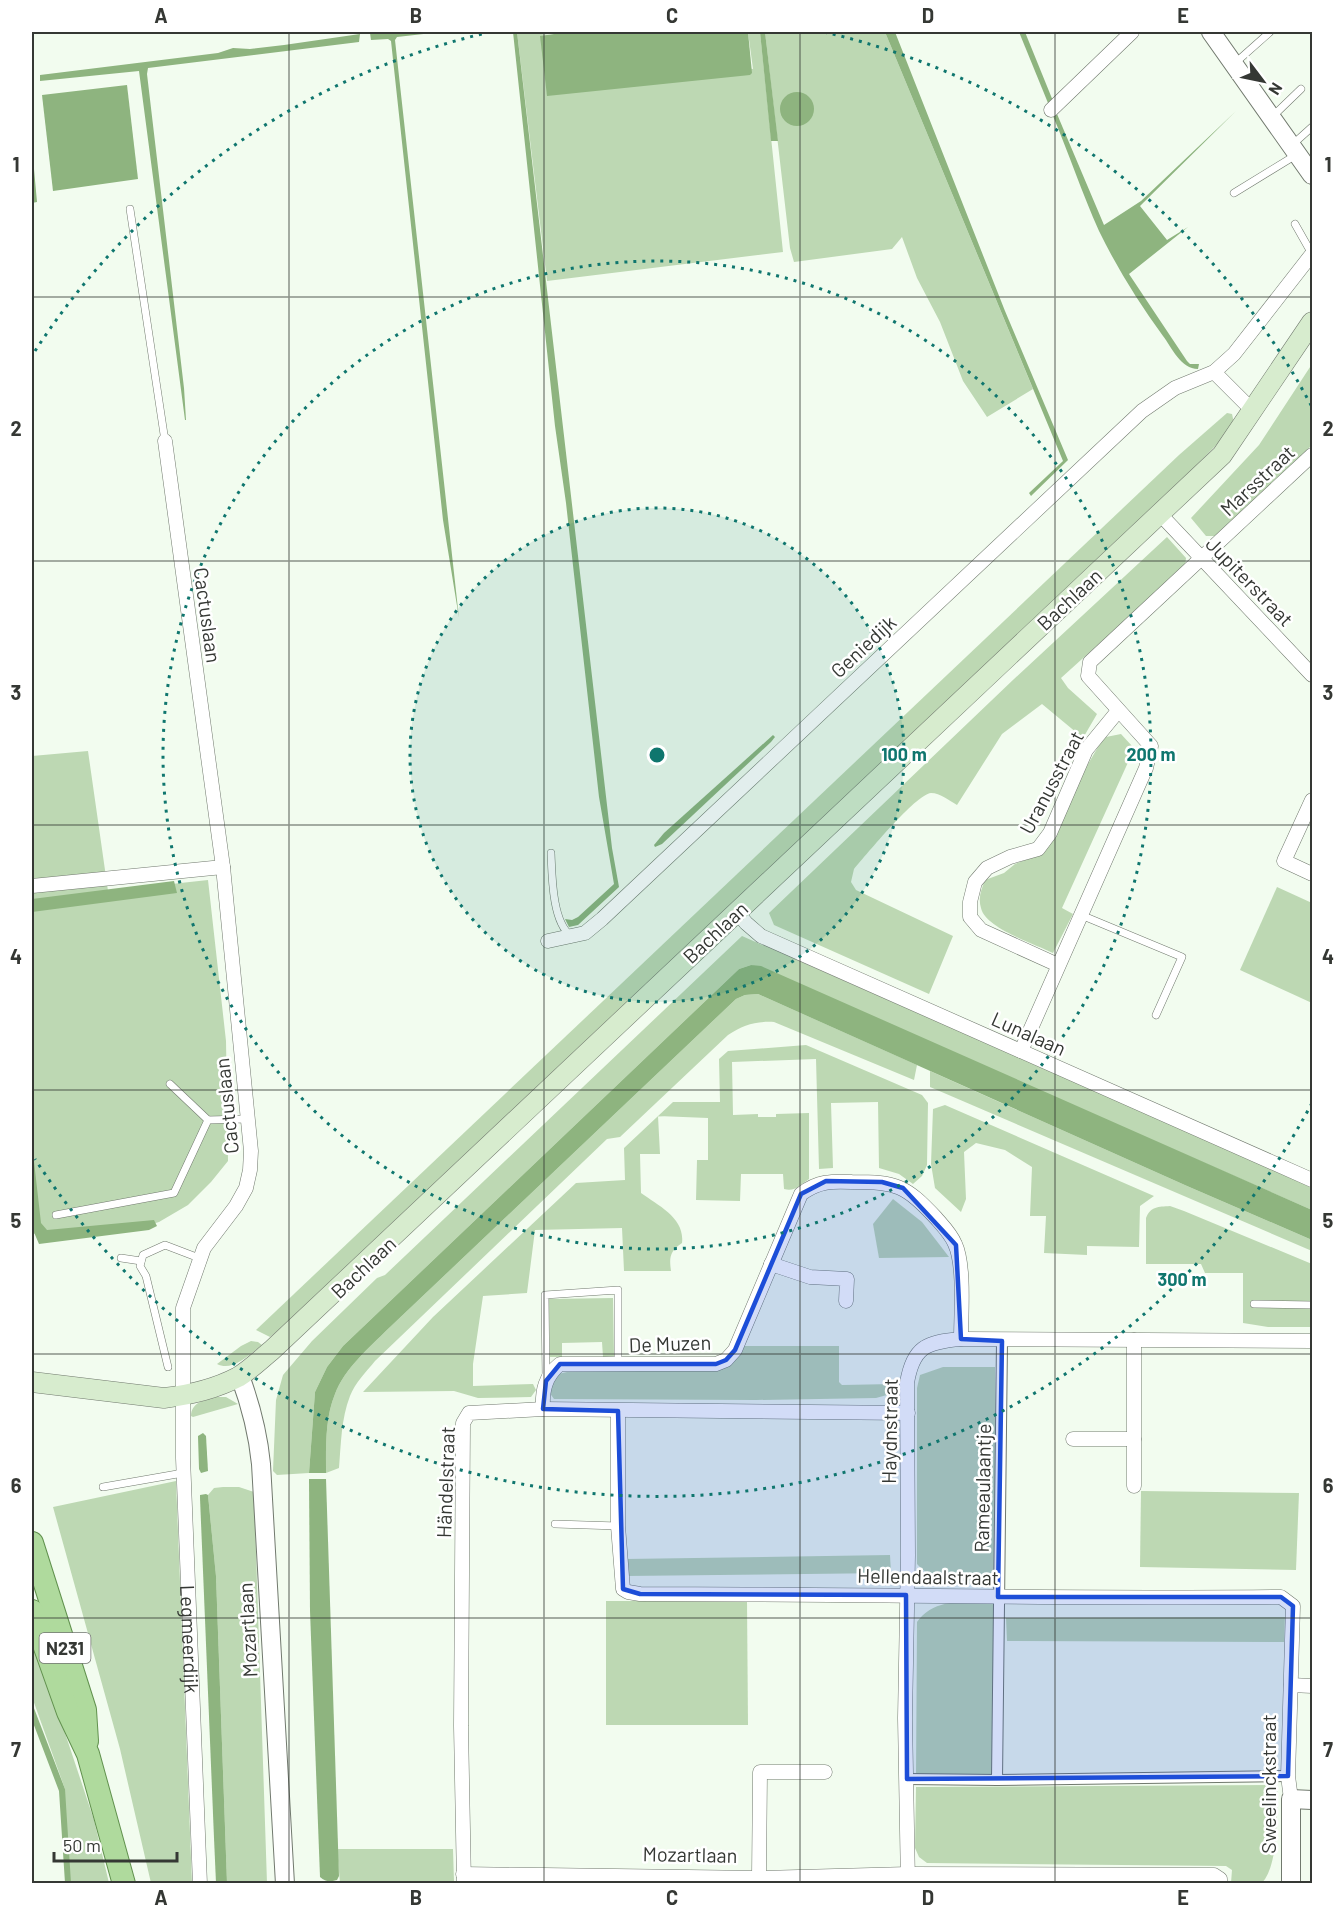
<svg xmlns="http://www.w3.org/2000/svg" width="1344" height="1915" font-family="Barlow,sans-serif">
	<rect width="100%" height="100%" fill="#f2fcef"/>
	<!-- green -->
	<g fill="#bdd8b3">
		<path d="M517,32H568L542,35L753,69L748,32H760L783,252L547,281Z"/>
		<path d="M765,32H885L1033,389L987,417L963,381L940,322L917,278L902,237L892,249L794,262L790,248Z"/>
		<path d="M1312,364V445L1217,536H1206L1191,518L1259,445Z"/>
		<path d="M1227,413L1232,414L1234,423L1228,433L1182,480L324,1292L270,1337L256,1330L1179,455Z"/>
		<path d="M1167,537L1186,558L1185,566L1061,678L1068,688L1097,714L1083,738L1042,704L1002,734L957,805C950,801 940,793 931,793C915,795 867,854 854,869L851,882L856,890L953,936L929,994L774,925L769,913L1014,679Z"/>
		<path d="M1121,734L1132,746L1130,758L1062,908L1073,914L1053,953C1035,944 985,928 981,908C978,898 981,890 985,880L1004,873L1015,864L1033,857L1101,742L1106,737Z"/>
		<path d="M88,751L108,891L208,880L226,1041L228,1161L211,1182L188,1205L159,1222L146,1226L33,1234L32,1222V756Z"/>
		<path d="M1277,887L1312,903V1003L1240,970Z"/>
		<path d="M742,936L1312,1186V1210L751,965L739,969L343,1346L327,1367L315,1392L309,1473L277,1475L273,1471L276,1400L283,1375L312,1341L377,1278L385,1275Z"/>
		<path d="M758,994L917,1065L914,1080L774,1022C756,1021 743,1025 728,1035L620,1137L607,1139L375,1361C366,1372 355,1383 350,1396C341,1419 341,1445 339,1468L326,1473C326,1447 325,1418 335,1394C345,1368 369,1348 388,1329L736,999L745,995Z"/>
		<path d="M806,1045L922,1095L928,1103L927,1165L922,1176L913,1184L899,1174L879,1168L878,1102L831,1103L833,1168L819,1169L816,1059L732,1062L733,1115L758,1114V1117H776V1114L809,1113V1179C800,1185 795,1192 784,1189L783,1174H741L740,1201L696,1200L697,1160H708V1118L658,1116L660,1154H640L641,1193C659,1206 685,1218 682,1243C670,1251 669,1257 671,1271H624L622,1228L535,1230L527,1293L483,1296L473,1364V1386L533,1384L536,1390L531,1397L478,1398L454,1391L363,1392L433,1317L576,1183L625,1180L624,1148L673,1102H720L719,1059L728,1051Z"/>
		<path d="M930,1071L1187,1186L1312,1240V1251L930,1087Z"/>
		<path d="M945,1105L1154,1196L1140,1206L1139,1247L1087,1246V1255L1044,1253L1046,1216H1030L1032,1167L1005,1150L976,1143L964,1152L966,1199L961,1212L935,1188L931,1164L933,1109Z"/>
		<path d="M893,1199L922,1222L949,1257L879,1258L873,1224Z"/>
		<path d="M1170,1206L1184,1211L1312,1264V1327H1268L1243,1323V1273H1205L1201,1264H1146V1218C1151,1206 1158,1207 1170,1206Z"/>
		<path d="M613,1298L614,1356L603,1357L602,1342L562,1343V1357H550L549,1299Z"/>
		<path d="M251,1341L258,1342L262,1345C249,1355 232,1372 217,1364L241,1346Z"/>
		<path d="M744,1346H839V1382L842,1385L893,1384V1390L887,1395L876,1398L756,1400L554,1399L549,1392L552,1383L558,1374L567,1372L718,1370C732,1366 737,1359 744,1346Z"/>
		<path d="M943,1367H995L996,1583C966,1583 939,1588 917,1564V1388L920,1375Z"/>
		<path d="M214,1397H226L238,1404L193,1417L191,1416C191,1403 204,1400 214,1397Z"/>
		<path d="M176,1481L192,1883H151L120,1749L53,1507Z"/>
		<path d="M223,1487H239L254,1492L267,1883H227L216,1576L208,1495L214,1488Z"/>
		<path d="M1141,1491L1299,1493L1296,1570L1140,1567Z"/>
		<path d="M890,1555L891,1573L626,1576L625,1559Z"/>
		<path d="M606,1601H747L748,1725H606Z"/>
		<path d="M995,1601L996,1774L916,1776L917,1622C934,1597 968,1602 995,1601Z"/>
		<path d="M1285,1617L1284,1642L1007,1641L1006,1618Z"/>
		<path d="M32,1634L94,1820L109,1883H67L61,1790L65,1789L32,1697Z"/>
		<path d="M1269,1785L1278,1792C1276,1817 1279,1864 1262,1883H1231L1232,1870L1226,1866L927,1863L919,1857L915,1848L916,1787Z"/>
		<path d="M337,1849H453L454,1882L453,1884L340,1883Z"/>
	</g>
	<!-- water -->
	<g fill="#8eb47f">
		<path d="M384,32H441L397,37L395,40L459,618L443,520L391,41L388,39L371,40L370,33Z"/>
		<path d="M513,32H517L612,848L619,887L578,925L569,927L565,919L572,920L578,917L614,884L599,797L566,503L555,426Z"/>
		<path d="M568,32H748L752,73L750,75L547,96L540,36Z"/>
		<path d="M760,32H765L778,141H771Z"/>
		<path d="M885,32H895L1005,311L1068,460L1031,496L1029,493L1063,461Z"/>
		<path d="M1019,32H1025L1053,101L1048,103Z"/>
		<path d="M360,34L359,42L148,68L147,74L184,388L186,420H185L139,71L40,81V75L218,53L233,48L250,49L284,45Z"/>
		<path d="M127,85L138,179L53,191L42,95Z"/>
		<circle cx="797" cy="109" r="17"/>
		<path d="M1236,111L1140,206L1167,240L1188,227L1129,274L1187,361L1190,364H1199L1198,369C1181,369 1172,348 1163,336C1139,303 1117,268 1099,231C1082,193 1069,154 1053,116L1057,114L1104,225L1141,201Z"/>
		<path d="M32,147L37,202L32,203Z"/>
		<path d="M773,735L775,737L771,742L662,844L655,847L654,845L664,833Z"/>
		<path d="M174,881L177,893L32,912V899Z"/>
		<path d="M751,965L761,966L1312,1210V1240L1187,1186L758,994L745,995L736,999L388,1329C369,1348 345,1368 335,1394C325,1418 326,1447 326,1473H309L315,1392L327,1367L343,1346L739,969Z"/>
		<path d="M32,1144L41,1223L47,1230L154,1220L157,1226L149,1230L39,1244L33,1230L32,1221Z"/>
		<path d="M203,1433L206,1436L208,1471L201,1473L199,1469L198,1436Z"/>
		<path d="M309,1479H326L339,1876L337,1880C329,1882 326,1882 320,1877L310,1611Z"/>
		<path d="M206,1494L208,1495L216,1576L227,1883H216L214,1838L200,1498V1495Z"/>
		<path d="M32,1703L65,1789L71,1883H65L59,1791L32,1720Z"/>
	</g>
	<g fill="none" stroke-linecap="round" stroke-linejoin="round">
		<defs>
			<g id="service">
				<path d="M1234,64L1270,32"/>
				<path d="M1272,117L1301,89"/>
				<path d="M1292,145L1312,127"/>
				<path d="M1234,193L1296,155"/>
				<path d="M130,209L165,441"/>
				<path d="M1295,224L1312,254"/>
				<path d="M551,853C552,875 552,922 571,936"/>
				<path d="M1081,915L1182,957L1156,1015"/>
				<path d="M170,1084L208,1120"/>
				<path d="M56,1215L174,1193L208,1120L247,1119"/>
				<path d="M121,1258L141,1261"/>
				<path d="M1254,1304L1312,1305"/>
				<path d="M168,1367L146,1276L140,1266L143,1255L165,1245L199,1258"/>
				<path d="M546,1378L545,1295L618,1290V1365"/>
				<path d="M103,1487L183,1473"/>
				<path d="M555,1524L618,1526"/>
			</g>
			<g id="pedestrian">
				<path d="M907,1779L997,1780L1002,1341"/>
				<path d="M997,1780L1288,1776"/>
			</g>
			<g id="minor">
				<path d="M1051,110L1132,32"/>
				<path d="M1214,372L1253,411"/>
				<path id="s1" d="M165,441L223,867L251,1151L250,1170L246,1188L236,1206L204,1248L183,1308V1458L200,1884"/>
				<path d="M1159,513L1312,675"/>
				<path d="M1312,800L1284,861L1312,874"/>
				<path d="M32,886L223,867"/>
				<path d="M737,912L746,923L761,936L1312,1180"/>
				<path d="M548,941L585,933L602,919L1142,411L1175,388L1214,372L1234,354L1312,254"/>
				<path d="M1058,965L981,930L970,917V902L975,882L987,868L1010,857L1038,849L1050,833L1086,750L1118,711"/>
				<path d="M1021,1051L1146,768L1151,746L1088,676L1090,662L1312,455"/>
				<path d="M771,1264L810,1277L847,1279L846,1301"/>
				<path d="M543,1409C542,1391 545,1376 560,1364H716L726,1360L735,1350L801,1194C818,1181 832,1181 852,1182C897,1182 905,1185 936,1218C943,1226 951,1234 955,1244C965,1265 961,1315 961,1339"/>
				<path d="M618,1411V1526L623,1589L628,1592L640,1594C854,1594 1068,1599 1281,1597L1293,1606L1288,1776L1291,1799"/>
				<path d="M1073,1439H1134"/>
				<path d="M1134,1486V1340"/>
				<path d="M1291,1685L1312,1686"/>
				<path d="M463,1874L759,1878L908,1874L1214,1875L1220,1879V1884"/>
				<path d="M759,1878L760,1772H825"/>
				<path d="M464,1884L461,1726L463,1423L469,1413L543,1409L908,1413"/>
				<path d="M908,1884L905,1718L908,1555L907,1383C913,1347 926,1342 961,1339L1312,1341"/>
			</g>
			<g id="tertiary">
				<path d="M1211,32L1312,175"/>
				<path d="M240,1376C251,1406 258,1433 261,1464L285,1884"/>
				<path d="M1291,1884V1799L1312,1800"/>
			</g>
			<path id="secondary" d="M32,1382L164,1398C189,1395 215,1389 238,1377C250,1370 261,1359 272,1350L1222,455L1312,322"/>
			<g id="primary">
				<path d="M32,1543L85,1710L87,1741"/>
				<path d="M32,1611L68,1712L88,1754L124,1884"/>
			</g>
		</defs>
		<!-- service casing -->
		<use href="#service" stroke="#71796e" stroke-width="8"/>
		<!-- pedestrian casing -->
		<use href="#pedestrian" stroke="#71796e" stroke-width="12"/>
		<!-- minor casing -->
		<use href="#minor" stroke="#71796e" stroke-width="15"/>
		<!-- tertiary casing -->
		<use href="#tertiary" stroke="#71796e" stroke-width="20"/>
		<!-- secondary casing -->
		<use href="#secondary" stroke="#71796e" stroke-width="21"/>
		<!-- primary casing -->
		<use href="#primary" stroke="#61914e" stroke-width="24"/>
		<!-- service -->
		<use href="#service" stroke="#fff" stroke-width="7"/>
		<!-- pedestrian -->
		<use href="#pedestrian" stroke="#fff" stroke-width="10"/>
		<!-- minor -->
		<use href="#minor" stroke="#fff" stroke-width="14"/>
		<!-- tertiary -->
		<use href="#tertiary" stroke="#fff" stroke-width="18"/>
		<!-- secondary -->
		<use href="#secondary" stroke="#d7ecce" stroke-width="20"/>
		<!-- primary -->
		<use href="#primary" stroke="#afda9d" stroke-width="22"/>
	</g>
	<!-- marked area -->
	<path fill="#1d4ed8" fill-opacity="0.2" stroke="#1d4ed8" stroke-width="4.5" stroke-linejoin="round" d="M826,1181L882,1182L903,1188L956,1245L961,1339L1002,1341L998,1597H1281L1293,1606L1288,1776L907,1779L906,1595L640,1594L623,1589L618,1411L543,1409L546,1381L560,1364H716L726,1360L735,1350L801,1194Z"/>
	<!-- grid -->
	<path fill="none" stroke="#353834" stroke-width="1.5" stroke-opacity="0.55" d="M289,32V1884M544,32V1884M800,32V1884M1055,32V1884M32,297H1312M32,561H1312M32,825H1312M32,1090H1312M32,1354H1312M32,1618H1312"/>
	<!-- distance rings -->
	<circle cx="657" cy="755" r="247" fill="#0f766e" fill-opacity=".12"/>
	<g fill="none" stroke="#0f766e" stroke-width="3" stroke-dasharray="3 6">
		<circle cx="657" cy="755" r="247"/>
		<circle cx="657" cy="755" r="494"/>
		<path d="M1312 1103A742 742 0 0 1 35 1159M35 351A742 742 0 0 1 490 32M824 32A742 742 0 0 1 1312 407"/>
	</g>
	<g text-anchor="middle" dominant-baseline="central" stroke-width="5" stroke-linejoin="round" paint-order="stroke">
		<!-- shield labels -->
		<rect fill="#fff" stroke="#727471" stroke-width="1.5" x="39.5" y="1633" width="51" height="30" rx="4.5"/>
		<g font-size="18" font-weight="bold" fill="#353834">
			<text x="65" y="1648">N231</text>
		</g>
		<!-- street labels -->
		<g font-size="20" fill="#353834" stroke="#fff">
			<text transform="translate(1257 480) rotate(-43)">Marsstraat</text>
			<text transform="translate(1250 581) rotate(46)">Jupiterstraat</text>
			<text transform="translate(1069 599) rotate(-43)">Bachlaan</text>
			<text transform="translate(208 615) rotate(82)">Cactuslaan</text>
			<text transform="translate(863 646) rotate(-43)">Geniedijk</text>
			<text transform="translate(1051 782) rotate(-62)">Uranusstraat</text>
			<text transform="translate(715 932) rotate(-43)">Bachlaan</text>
			<text transform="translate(1029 1033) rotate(24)">Lunalaan</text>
			<text transform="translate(226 1106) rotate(-96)">Cactuslaan</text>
			<text transform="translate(363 1267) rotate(-43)">Bachlaan</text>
			<text transform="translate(670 1343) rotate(-2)">De Muzen</text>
			<text transform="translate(889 1431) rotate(-89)">Haydnstraat</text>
			<text transform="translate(445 1482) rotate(-88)">Händelstraat</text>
			<text transform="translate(982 1488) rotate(-89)">Rameaulaantje</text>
			<text transform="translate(928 1576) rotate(1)">Hellendaalstraat</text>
			<text transform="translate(247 1630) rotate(-93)">Mozartlaan</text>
			<text stroke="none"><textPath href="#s1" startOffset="1221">Legmeerdijk</textPath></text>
			<text transform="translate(1268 1784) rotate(-90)">Sweelinckstraat</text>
			<text transform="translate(690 1854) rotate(1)">Mozartlaan</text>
		</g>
	</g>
	<circle cx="657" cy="755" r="9" fill="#0f766e" stroke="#fff" stroke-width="3"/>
	<g font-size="18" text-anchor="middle" font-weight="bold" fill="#0f766e" stroke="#fff" stroke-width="5" stroke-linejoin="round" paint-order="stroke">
		<text x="904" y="761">100 m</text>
		<text x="1151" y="761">200 m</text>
		<text x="1182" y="1286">300 m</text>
	</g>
	<!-- border -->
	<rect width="1344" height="1915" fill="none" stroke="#ffffff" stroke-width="66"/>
	<!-- north arrow -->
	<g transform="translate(1263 81) rotate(122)" stroke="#ffffff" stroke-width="4.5" paint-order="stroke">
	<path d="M0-4.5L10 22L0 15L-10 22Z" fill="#353834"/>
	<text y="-9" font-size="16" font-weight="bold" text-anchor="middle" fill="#353834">N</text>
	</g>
	<!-- scale -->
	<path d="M54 1852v9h123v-9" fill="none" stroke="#353834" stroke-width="3"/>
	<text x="63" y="1852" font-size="18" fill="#353834" stroke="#ffffff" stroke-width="4.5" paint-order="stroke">50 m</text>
	<rect x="33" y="33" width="1278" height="1849" fill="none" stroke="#353834" stroke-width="2"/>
	<g font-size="20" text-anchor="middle" font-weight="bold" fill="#353834">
		<text x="161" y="23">A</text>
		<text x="416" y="23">B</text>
		<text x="672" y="23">C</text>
		<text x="928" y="23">D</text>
		<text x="1183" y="23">E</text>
		<text x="16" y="172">1</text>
		<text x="1328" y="172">1</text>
		<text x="16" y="436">2</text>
		<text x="1328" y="436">2</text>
		<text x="16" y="700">3</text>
		<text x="1328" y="700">3</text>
		<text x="16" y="964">4</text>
		<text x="1328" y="964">4</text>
		<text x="16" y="1228">5</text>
		<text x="1328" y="1228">5</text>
		<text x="16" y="1493">6</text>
		<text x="1328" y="1493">6</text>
		<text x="16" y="1757">7</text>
		<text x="1328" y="1757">7</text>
		<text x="161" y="1905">A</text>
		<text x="416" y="1905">B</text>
		<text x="672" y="1905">C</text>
		<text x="928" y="1905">D</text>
		<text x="1183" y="1905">E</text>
	</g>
</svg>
